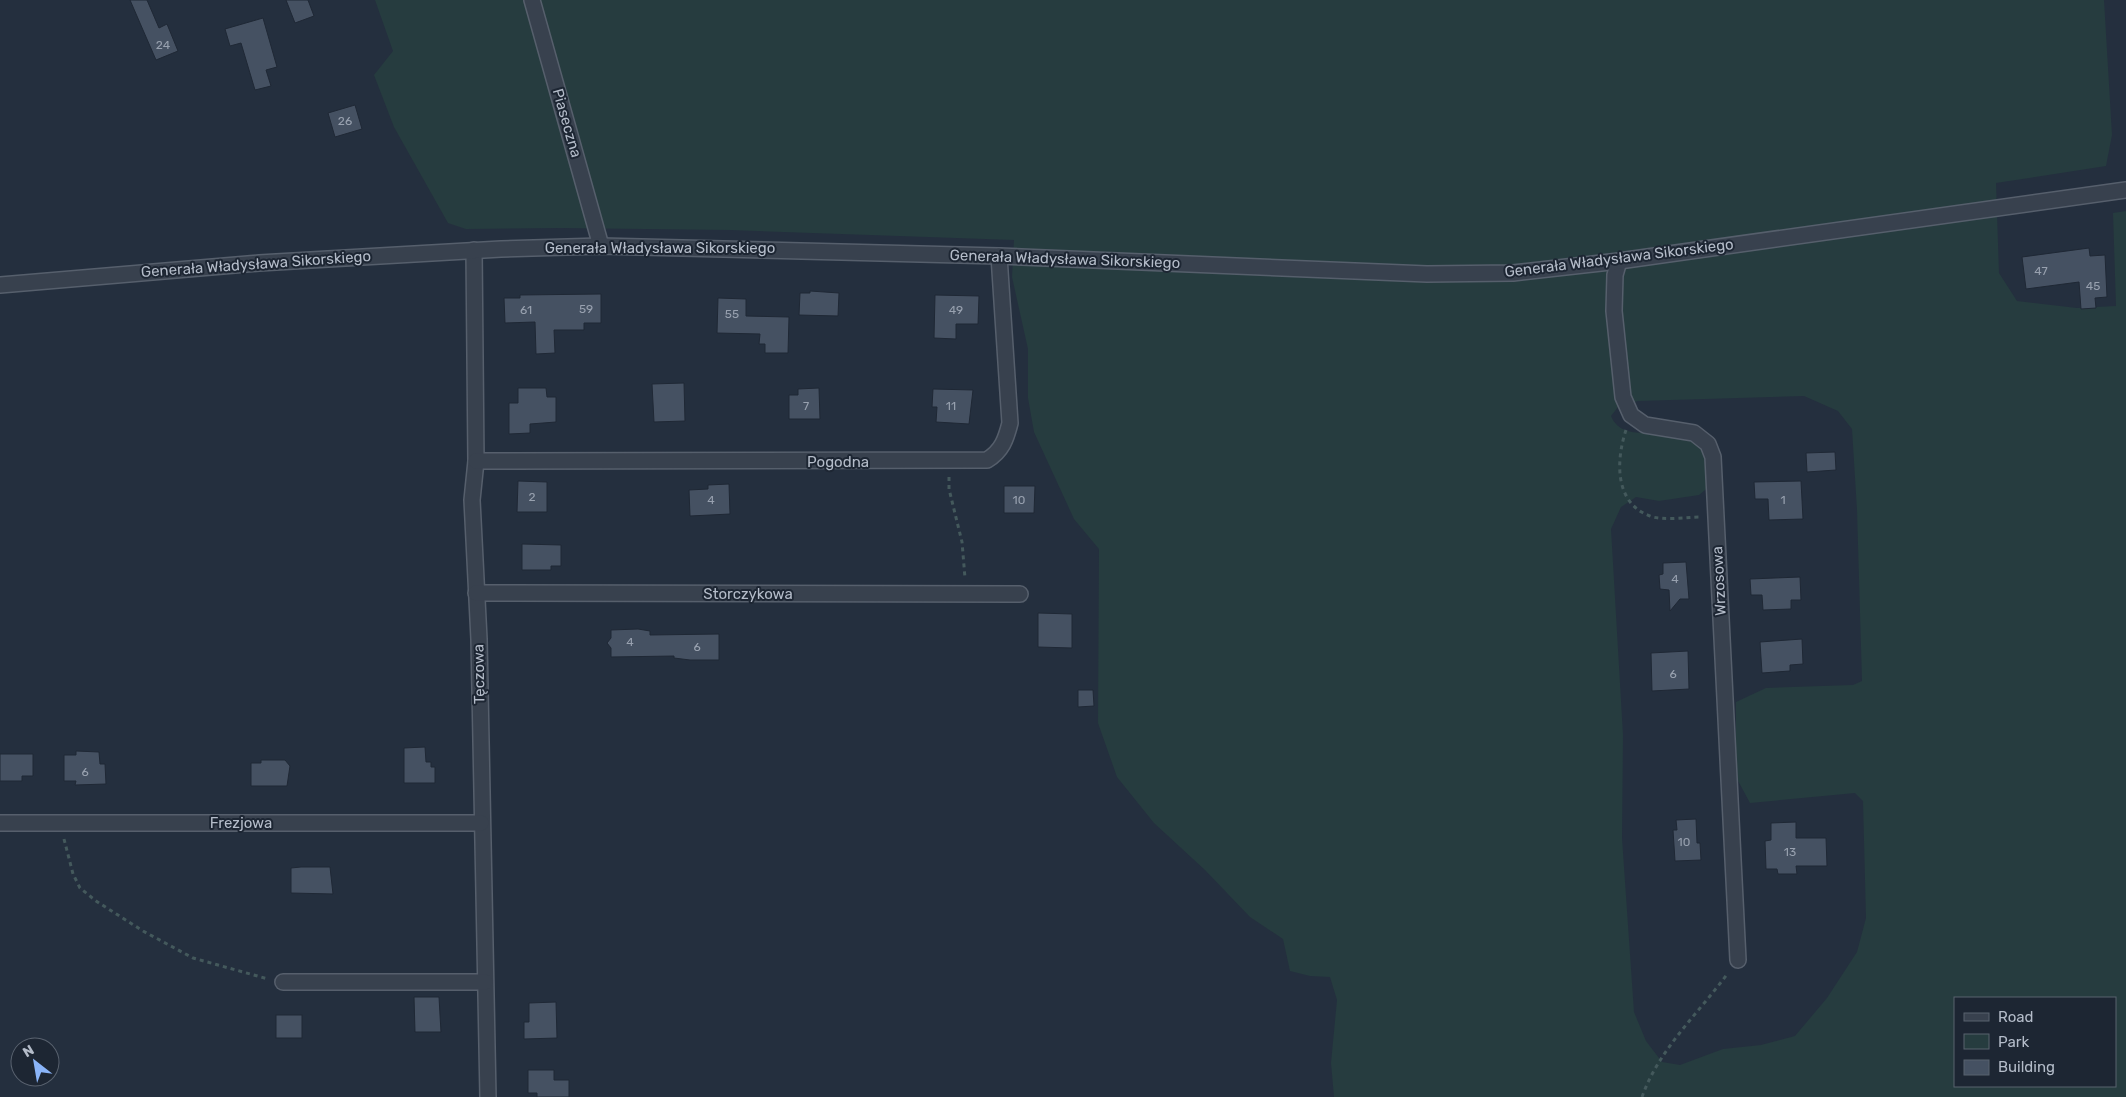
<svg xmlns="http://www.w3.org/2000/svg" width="2126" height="1097" font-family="Rubik,sans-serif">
	<rect width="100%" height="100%" fill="#242f3e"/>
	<!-- green -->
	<path fill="#263c3f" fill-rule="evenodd" d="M375,0H2104L2112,135L2106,166L1996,183L1999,273L2017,301L2077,308L2116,306L2113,213L2126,211V1097H1334L1331,1063L1337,1000L1330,977L1310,976L1290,971L1283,939L1250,917L1205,870L1154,823L1117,777L1098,723L1099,549L1074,519L1034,432L1028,398V349L1012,277L1014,240L730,230L561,228L466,229L448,223L394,127L374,75L393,51ZM1804,396L1838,411L1852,429L1857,510L1862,681L1853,685L1766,688L1736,702V777L1750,803L1855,793L1863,801L1866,918L1857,952L1827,998L1795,1036L1761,1045L1723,1049L1680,1065L1662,1062L1646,1041L1634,1012L1622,838L1623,735L1611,529L1621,507L1636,497L1659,501L1699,495L1710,486C1709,395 1629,459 1611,416L1618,407L1638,401ZM1955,998H2115V1086H1955Z"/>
	<!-- building -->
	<g fill="#455162" stroke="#1f2835">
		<path d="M130,0H147L159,28L167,24L178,51L156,60Z"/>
		<path d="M286,0H308L314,16L295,23Z"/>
		<path d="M263,18L277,67L266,70L271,86L255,90L241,43L230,46L225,29Z"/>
		<path d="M355,105L362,129L335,137L328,113Z"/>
		<path d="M2089,248L2090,256L2105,255L2107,297L2095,298L2096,308L2081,309L2079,282L2026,289L2022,257Z"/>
		<path d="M810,291L839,293L838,316L799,315L800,293H810Z"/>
		<path d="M601,294V323H584V330H554L555,353L536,354L535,322L505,323L504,298H520V295Z"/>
		<path d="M935,295L979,296L978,324H956V339L934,338Z"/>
		<path d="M718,298L746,299V316L789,317L788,353H765V344H759L760,334L717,333Z"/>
		<path d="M684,383L685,421L654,422L652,384Z"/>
		<path d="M518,388H546L547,397H556V422L530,424V433L509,434V403H518Z"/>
		<path d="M819,388L820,419H789V395H798V389Z"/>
		<path d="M933,389L973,390L969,424L936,422L937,407H932Z"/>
		<path d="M1835,452L1836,470L1807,472L1806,453Z"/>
		<path d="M518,481L547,482V512H517Z"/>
		<path d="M1801,481L1803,519L1769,520L1768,499H1755L1754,482Z"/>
		<path d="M729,484L730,514L690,516L689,490L708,489V485Z"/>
		<path d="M1004,486H1035L1034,513H1004Z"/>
		<path d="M522,544L561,545V566H551V570H522Z"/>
		<path d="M1686,562L1689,599H1680L1670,611L1669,590L1660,589L1659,575L1663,574V563Z"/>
		<path d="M1800,577L1801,600H1791V609L1763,610L1762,595H1751L1750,579Z"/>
		<path d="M1038,613L1072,614V648L1038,647Z"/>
		<path d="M638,629L650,631V635L719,634V660H690L674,658V656L611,657V648L607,643L611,638V630Z"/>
		<path d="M1802,639L1803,664L1790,665V671L1762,673L1760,642Z"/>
		<path d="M1688,651L1689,689L1652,691L1651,653Z"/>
		<path d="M1078,690H1093L1094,706L1078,707Z"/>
		<path d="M425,747L426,762H431V767H435V783H404V748Z"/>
		<path d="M76,751L99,752L100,764H105L106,784L75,785L76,781H64V755H76Z"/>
		<path d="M0,754H33V776H22V781H0Z"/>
		<path d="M261,760H285L290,766L287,786H251V763H261Z"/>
		<path d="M1696,819L1697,843H1700L1701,860L1675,861L1673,830H1677L1676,820Z"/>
		<path d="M1796,822V838H1826L1827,866H1796L1797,874H1778L1777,869H1766L1765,841L1771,840V823Z"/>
		<path d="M301,867H330L333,894L291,893V868Z"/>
		<path d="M414,997H439L441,1032H415Z"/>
		<path d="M556,1002L557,1038L524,1039V1022H529V1003Z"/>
		<rect x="276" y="1015" width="26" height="23"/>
		<path d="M528,1070H554V1080H569V1097H537V1093H528Z"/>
	</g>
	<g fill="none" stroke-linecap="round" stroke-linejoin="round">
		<defs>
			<g id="street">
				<path d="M532,0L601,246"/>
				<path d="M474,250L476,461L472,500L479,639L488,1097"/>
				<path d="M1619,261L1615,275L1614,311L1623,397L1631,415L1645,425L1694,433L1708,444L1713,457L1738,960"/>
				<path d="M0,285L259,263L501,249L601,246L999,256L1427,274L1513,273L1619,261L2126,190"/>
				<path d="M476,461L987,460C1002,451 1006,439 1010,423L999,256"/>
				<path d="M476,593L1020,594"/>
				<path d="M0,823H481"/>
				<path d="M283,982H485"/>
			</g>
		</defs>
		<!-- street casing -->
		<use href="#street" stroke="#565f6c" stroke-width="18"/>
		<!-- path -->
		<g stroke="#44595c" stroke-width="3" stroke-dasharray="4 4" stroke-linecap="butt">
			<path d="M1626,430C1616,460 1614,503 1650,516C1661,521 1688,517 1700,517"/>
			<path d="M949,477V489L962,542L965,578"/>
			<path d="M64,839L73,874L80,888L96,901L143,931L193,958L268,979"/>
			<path d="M1642,1097C1659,1049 1698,1014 1728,973"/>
		</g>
		<!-- street -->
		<use href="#street" stroke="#38414e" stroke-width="15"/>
	</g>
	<g text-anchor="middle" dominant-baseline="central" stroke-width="4" stroke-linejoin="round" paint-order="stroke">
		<!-- number labels -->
		<g font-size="12" fill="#98a1af">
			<text x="163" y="45">24</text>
			<text x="345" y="121">26</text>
			<text x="2041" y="271">47</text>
			<text x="2093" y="286">45</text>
			<text x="586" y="309">59</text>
			<text x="526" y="310">61</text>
			<text x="956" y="310">49</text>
			<text x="732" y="314">55</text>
			<text x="806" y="406">7</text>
			<text x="951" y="406">11</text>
			<text x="532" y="497">2</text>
			<text x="711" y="500">4</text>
			<text x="1019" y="500">10</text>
			<text x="1783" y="500">1</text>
			<text x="1675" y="579">4</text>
			<text x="630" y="642">4</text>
			<text x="697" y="647">6</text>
			<text x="1673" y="674">6</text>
			<text x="85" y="772">6</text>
			<text x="1684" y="842">10</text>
			<text x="1790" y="852">13</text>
		</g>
		<!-- street labels -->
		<g font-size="15" fill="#b4bcc9" stroke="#1d2633">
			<text transform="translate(567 123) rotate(74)">Piaseczna</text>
			<text x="660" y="248">Generała Władysława Sikorskiego</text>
			<text transform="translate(1619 258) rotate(-7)">Generała Władysława Sikorskiego</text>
			<text transform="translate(1065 259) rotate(2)">Generała Władysława Sikorskiego</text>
			<text transform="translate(256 264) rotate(-4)">Generała Władysława Sikorskiego</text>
			<text x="838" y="462">Pogodna</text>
			<text transform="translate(1719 581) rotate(-93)">Wrzosowa</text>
			<text x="748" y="594">Storczykowa</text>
			<text transform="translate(479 674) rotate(-91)">Tęczowa</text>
			<text x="241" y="823">Frezjowa</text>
		</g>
	</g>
	<!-- legend -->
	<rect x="1954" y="997" width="162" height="90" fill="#1d2633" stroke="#59626f"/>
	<rect x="1964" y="1013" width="25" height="8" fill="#38414e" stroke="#59626f"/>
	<text x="1998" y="1022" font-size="15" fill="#b4bcc9">Road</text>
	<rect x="1964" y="1034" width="25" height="15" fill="#263c3f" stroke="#59626f"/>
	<text x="1998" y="1047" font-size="15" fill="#b4bcc9">Park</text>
	<rect x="1964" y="1060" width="25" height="15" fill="#455162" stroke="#59626f"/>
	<text x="1998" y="1072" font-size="15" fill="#b4bcc9">Building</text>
	<!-- north arrow -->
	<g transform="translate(35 1062) rotate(329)"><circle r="24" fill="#1d2633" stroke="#59626f"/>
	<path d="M0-4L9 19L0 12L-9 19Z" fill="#8ab4f8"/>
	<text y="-8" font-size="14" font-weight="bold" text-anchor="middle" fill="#b4bcc9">N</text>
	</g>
</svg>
